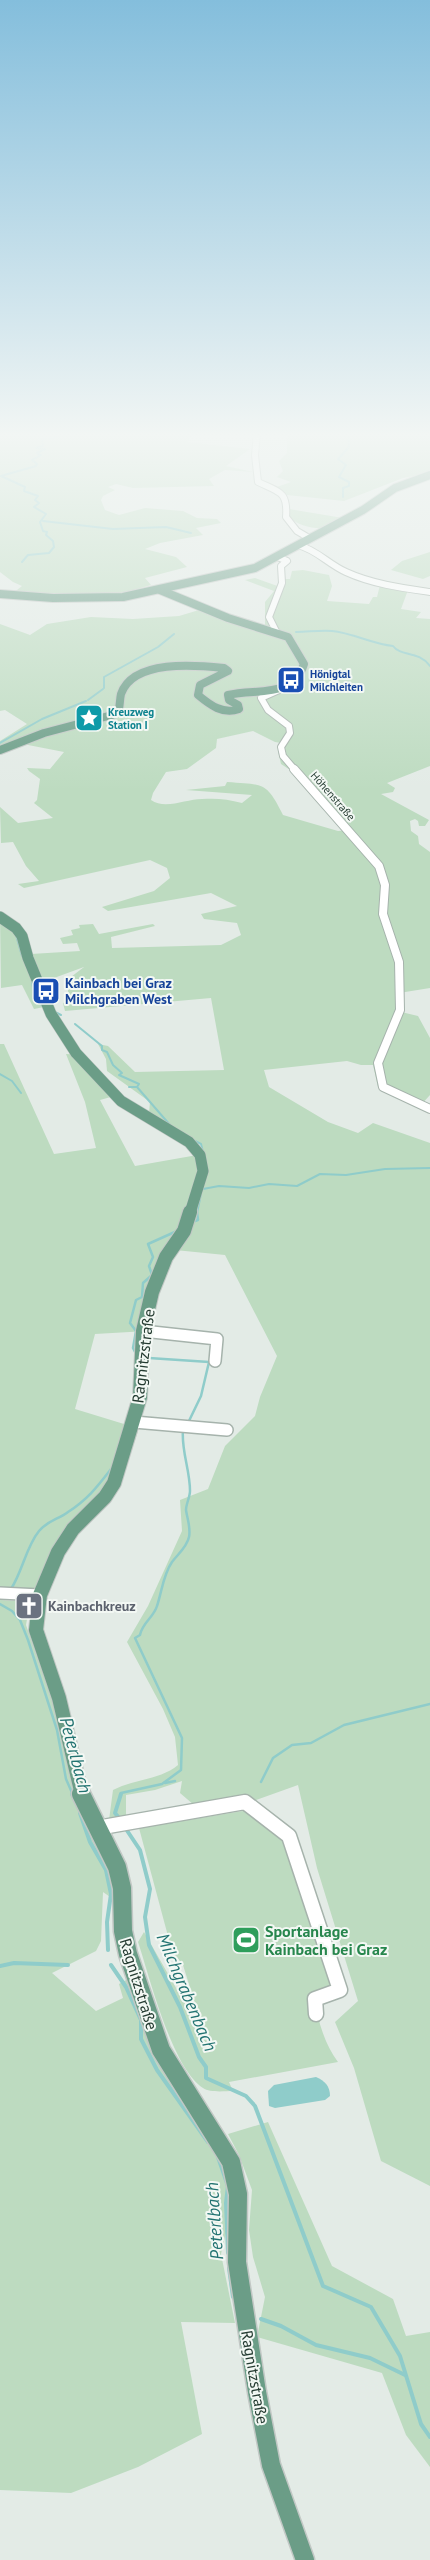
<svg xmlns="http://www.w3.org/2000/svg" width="430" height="2560" font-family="'PT Sans',sans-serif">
	<rect width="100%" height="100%" fill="#e3ebe6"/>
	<!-- green -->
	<g fill="#bddbc0" fill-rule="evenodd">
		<path d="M0,433H194L187,442L250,449L226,466L253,472L225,470L209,479L214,486L133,488L116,484L108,487L115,490L103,496L101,500L105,510L119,515L145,508L183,511L197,518L217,519L221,523L196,528L203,535L160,543L145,549L176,557L187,567L145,578L151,585L110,597L12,594L22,586L13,582L0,572Z"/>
		<path d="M287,433H430V473L403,478L344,501L287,495L274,488L291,482L277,477L283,471L279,461L287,453Z"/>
		<path d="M289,509L343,518C338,521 329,528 324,528C312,529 297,525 289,517Z"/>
		<path d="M430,552V576L423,579L391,570L402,561Z"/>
		<path d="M303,570L329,575L332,586L327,601L369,604L373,597H377L380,585L408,590L401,609L421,612L416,618L430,619V766L387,783L395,788L393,792L381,794L429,820L425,826H419L418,821L415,819L410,821L411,831L418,836L419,844L430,852V988L399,993L395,1002L397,1011L418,1016L430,1038V1095L420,1106L378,1087L373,1065H361L347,1061L264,1070L269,1087L328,1122L358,1133L373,1123L430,1143V2186L381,2161L354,2068L335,2022L358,2001L317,1868L298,1785L253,1801L194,1805L180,1793L182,1781L155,1790L126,1795V1818L109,1820L113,1790C134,1779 160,1780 178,1765L175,1737L163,1709L127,1642L148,1606L182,1531L180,1500L208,1489L225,1446L255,1416L260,1397L277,1356L225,1255L175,1250L167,1265L147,1331L95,1334L75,1409L124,1424L138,1431L125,1470L38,1586L30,1590H0V1044H4L54,1154L96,1148L85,1102L66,1054L84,1055L118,1095L100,1100L135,1166L203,1154L201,1144L149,1113L150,1102L107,1071L106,1059L98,1044L108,1046L135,1072L224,1070L211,998L65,1011L63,1003L69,1001L67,980L84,967L54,978L55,981L36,983L44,1007L34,1009L22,985L1,988L0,914L31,954L80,951L77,943L63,944L60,938L73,935L71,930L80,928L79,925L93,924L99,934L153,924L155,926L111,937L112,948L221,945L241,935L237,923L204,919L201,914L237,906L211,893L108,911L102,907L154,891L170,878L167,868L150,860L24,888L18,884L39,881L26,866L13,842L1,843L0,807L18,823L53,818L34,803L37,800L40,779L29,771L27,768L50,769L64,752L23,744L0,752V741L27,724L5,710L0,711V624L30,635L47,624L91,617L133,619L179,616L199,610L284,638L300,661L298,644L291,638L265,626V602L274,591L245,580L255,578L283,588L285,579H290L292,571ZM253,731L275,742L281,743L278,751L281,764L307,781L350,830L338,831L283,815C266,781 264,785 227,782L225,786L186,790L252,795L242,803C228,799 216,798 202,799C186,799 165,810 151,800L153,793L166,772L187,769L216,748L217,739Z"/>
		<path d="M0,1600L30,1602L26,1625L57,1714L72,1785L109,1866L116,1901L103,1892L101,1941L96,1951L52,1973L96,2011L123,1998L119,1984L128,1979L218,2149L233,2201L221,2254L235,2323L181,2322L202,2434L138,2467L71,2493L0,2490Z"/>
		<path d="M249,1810L283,1832L340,1990L315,1999C317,2019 325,2045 338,2062L229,2082L233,2091C225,2091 210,2093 203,2088C172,2068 150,1978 138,1942L144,1932L207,2042L183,1965L172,1951L139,1828Z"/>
		<path d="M268,2122L332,2266L393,2299L406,2336L430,2332V2467L406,2435L382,2373L257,2337L265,2297L253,2257L249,2230L252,2190L239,2155L228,2134Z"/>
	</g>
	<!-- water -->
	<path fill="#8fccca" d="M316,2077C325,2081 330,2086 330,2096L325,2100L275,2108L269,2106L268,2091L274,2085Z"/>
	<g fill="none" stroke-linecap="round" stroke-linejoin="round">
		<!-- stream-far2 -->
		<g stroke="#8fccca" stroke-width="2">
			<path d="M40,455L37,453L45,449L36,448L43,446L42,439L55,438L65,433"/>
			<path d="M343,497V488L349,486V482L339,477L346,465L338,459L349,447L348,433"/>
			<path d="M43,521L113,529L166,527L191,533"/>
			<path d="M22,562L28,555L49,553L54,547L53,541L46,535L47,532L43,531L40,522L46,514L34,507L39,503L35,500L38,496L24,491L25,487L1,476L36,466L37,464L32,460L41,455"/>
			<path d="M296,632C308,632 320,630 332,631C353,633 372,644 393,646C401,657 418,650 430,666"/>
			<path d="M104,688V677L158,647L174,634"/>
			<path d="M88,700L103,689"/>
			<path d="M0,743L42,719L86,701"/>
			<path d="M16,935L22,956"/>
			<path d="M32,980L34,996L45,1009"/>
			<path d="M55,1012L61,1015"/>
			<path d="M75,1024L102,1046V1050L107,1052L113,1065L122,1073L119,1075L139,1084L137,1087L170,1125"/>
			<path d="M0,1074L12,1081L21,1093"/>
			<path d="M129,1087H137"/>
			<path d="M193,1140L201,1144L203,1152"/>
			<path d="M203,1189L219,1186L249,1188L269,1184L297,1186L320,1174L346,1175L385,1169L430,1168"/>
			<path d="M197,1213L201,1194"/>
		</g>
		<!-- stream-far1 -->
		<g stroke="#8fccca" stroke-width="2.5">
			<path d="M192,1222L198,1220L197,1212"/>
			<path d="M137,1356L133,1348L136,1331L130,1323L136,1300L142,1297L143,1283L152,1275L149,1266L153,1257L148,1244L177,1231"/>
			<path d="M149,1358L209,1362L201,1396L188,1423"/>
			<path d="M11,1589C23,1570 26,1547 39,1531C47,1521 59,1519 68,1512C88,1499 97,1487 111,1469"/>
			<path d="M0,1604L12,1611L20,1620L28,1640L57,1730L66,1779L73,1795"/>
			<path d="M261,1782L273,1758L292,1745L311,1743L344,1725L430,1704"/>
			<path d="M165,1783L175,1781"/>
			<path d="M120,1795L121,1793L162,1784L181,1770L182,1738L135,1638L140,1635C142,1623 154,1617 157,1606C162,1591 163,1575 172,1562C178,1554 187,1547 189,1537C191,1527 187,1518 186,1510C186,1504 190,1497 190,1491C190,1470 181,1450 183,1430"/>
		</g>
		<!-- stream -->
		<g stroke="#8fccca" stroke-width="4">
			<path d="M72,1794L73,1796"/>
			<path d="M80,1813L90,1842L106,1870L111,1894L107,1922L108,1950"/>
			<path d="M119,1818L115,1813L121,1794"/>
			<path d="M126,1829L140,1850L150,1889L145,1917L149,1945L180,2007L199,2057L206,2067V2078L246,2096L255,2106L323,2286L371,2307L400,2356L421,2424L430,2437"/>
			<path d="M111,1965L126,1987L141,2020V2039L157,2070L208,2142"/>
			<path d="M0,1966L14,1963L68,1965"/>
			<path d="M218,2157L228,2186L226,2203L228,2253"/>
			<path d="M229,2268L233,2297"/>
			<path d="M261,2319L281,2326L316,2345L370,2358L405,2375"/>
		</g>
		<defs>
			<g id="minor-far3">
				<path d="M257,433L255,455L258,482C279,492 288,491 286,517L297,531L309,538"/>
				<path d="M298,545C317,550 328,564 346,572C372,584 402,588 430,592"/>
				<path d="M277,633L269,617L282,583L281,566L287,561L278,557"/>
				<path d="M279,690L261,698L268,710L289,726L290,733L281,747L283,756L295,770"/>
			</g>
			<path id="minor-far2" d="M294,769L379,866L385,885L383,914L399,962L400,1010L378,1063L383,1087L430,1109"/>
			<g id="minor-far1">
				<path d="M143,1331L217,1339L215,1361"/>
				<path d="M134,1422L227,1430"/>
				<path d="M0,1593L40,1595"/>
			</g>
			<path id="minor" d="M97,1828L245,1802L289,1836L340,1990L315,1999L316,2014"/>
			<g id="major-far3">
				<path d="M0,594L53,598L123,597L255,568L363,510L395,488L430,475"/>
				<path d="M0,750L44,733L112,715L119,709C120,704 120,698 121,694C133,659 196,665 224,668L228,671L200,685L198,695C210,705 223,715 239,709L238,705L229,700L228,695C257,688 293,699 304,664L288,637L228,618L160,590"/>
			</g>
			<path id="major-far2" d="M0,917L16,928L22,936L28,958L51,1014L76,1053L121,1101L189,1142L200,1155L203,1171L190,1213"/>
			<path id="major-far1" d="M82,1795L59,1698L36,1630L40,1595L58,1552L73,1529L105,1497L114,1483L140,1397L143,1331L152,1292L166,1257L184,1231L190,1212"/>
			<path id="major" d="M81,1794L117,1867L122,1888L123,1931L128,1954L161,2050L231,2162L238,2194L237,2262L257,2392L271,2465L305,2560"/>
		</defs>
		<!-- minor-far3 casing -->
		<use href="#minor-far3" stroke="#a6b3ac" stroke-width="8"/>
		<!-- minor-far2 casing -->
		<use href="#minor-far2" stroke="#a6b3ac" stroke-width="10"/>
		<!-- minor-far1 casing -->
		<use href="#minor-far1" stroke="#a6b3ac" stroke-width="14"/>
		<!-- minor casing -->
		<use href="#minor" stroke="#a6b3ac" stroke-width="17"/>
		<!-- major-far3 casing -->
		<use href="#major-far3" stroke="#c2c8c5" stroke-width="10"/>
		<!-- major-far2 casing -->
		<use href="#major-far2" stroke="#c2c8c5" stroke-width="12"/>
		<!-- major-far1 casing -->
		<use href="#major-far1" stroke="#c2c8c5" stroke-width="16"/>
		<!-- major casing -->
		<use href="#major" stroke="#c2c8c5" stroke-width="21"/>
		<!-- minor-far3 -->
		<use href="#minor-far3" stroke="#fff" stroke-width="6"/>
		<!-- minor-far2 -->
		<use href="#minor-far2" stroke="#fff" stroke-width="8"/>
		<!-- minor-far1 -->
		<use href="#minor-far1" stroke="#fff" stroke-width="11"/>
		<!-- minor -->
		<use href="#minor" stroke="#fff" stroke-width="14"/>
		<!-- major-far3 -->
		<use href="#major-far3" stroke="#6b9d87" stroke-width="8"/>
		<!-- major-far2 -->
		<use href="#major-far2" stroke="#6b9d87" stroke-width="11"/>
		<!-- major-far1 -->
		<use href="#major-far1" stroke="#6b9d87" stroke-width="14"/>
		<!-- major -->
		<use href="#major" stroke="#6b9d87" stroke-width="18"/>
	</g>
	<!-- sky -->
	<linearGradient id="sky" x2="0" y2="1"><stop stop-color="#84bedc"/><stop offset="0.55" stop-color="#f2f6f4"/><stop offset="1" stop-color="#f2f6f4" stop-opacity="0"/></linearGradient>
	<rect width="430" height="791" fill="url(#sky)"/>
	<!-- icons -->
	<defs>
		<symbol id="bus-square" viewBox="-11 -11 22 22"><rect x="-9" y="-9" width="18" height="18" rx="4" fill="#1a4fb4" stroke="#f3f8f4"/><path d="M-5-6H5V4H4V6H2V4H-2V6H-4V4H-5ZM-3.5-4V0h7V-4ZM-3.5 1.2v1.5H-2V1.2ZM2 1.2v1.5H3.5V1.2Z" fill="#fff"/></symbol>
		<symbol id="sight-square" viewBox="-11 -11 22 22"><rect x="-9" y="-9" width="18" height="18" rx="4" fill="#0f9aa8" stroke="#f3f8f4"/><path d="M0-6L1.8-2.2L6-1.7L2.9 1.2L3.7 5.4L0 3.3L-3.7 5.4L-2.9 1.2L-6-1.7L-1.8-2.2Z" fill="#fff"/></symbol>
		<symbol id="church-square" viewBox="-11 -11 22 22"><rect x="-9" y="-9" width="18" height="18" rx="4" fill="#6b7280" stroke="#f3f8f4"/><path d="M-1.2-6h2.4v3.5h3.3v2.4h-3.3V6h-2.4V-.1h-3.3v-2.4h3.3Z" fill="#fff"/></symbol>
		<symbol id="stadium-square" viewBox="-11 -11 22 22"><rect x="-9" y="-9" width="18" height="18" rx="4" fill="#2e9e5b" stroke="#f3f8f4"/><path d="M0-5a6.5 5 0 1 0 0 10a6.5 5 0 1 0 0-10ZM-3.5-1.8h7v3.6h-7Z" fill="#fff"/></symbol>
	</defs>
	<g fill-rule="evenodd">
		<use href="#bus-square" x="275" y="664" width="32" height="32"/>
		<use href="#sight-square" x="73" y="702" width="32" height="32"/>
		<use href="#bus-square" x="30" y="975" width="32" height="32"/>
		<use href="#church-square" x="13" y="1590" width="32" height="32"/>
		<use href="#stadium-square" x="230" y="1924" width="32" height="32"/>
	</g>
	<g text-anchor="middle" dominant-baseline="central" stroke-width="4" stroke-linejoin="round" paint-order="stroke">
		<!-- far-transit labels -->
		<g font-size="11" font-weight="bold" fill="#164399" stroke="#f3f8f4" text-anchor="start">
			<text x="310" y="674">Hönigtal<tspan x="310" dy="13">Milchleiten</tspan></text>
		</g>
		<!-- far-culture labels -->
		<g font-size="11" font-weight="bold" fill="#0d838f" stroke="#f3f8f4" text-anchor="start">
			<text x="108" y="712">Kreuzweg<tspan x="108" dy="13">Station I</tspan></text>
		</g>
		<!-- far-street labels -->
		<g font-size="11" fill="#243b31" stroke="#f3f8f4">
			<text transform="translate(333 796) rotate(49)">Höhenstraße</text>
		</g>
		<!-- transit labels -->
		<g font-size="14" font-weight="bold" fill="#164399" stroke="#f3f8f4" text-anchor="start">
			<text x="65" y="983">Kainbach bei Graz<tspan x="65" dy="16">Milchgraben West</tspan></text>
		</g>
		<!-- worship labels -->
		<g font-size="14" font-weight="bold" fill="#5b616d" stroke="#f3f8f4" text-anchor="start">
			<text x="48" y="1606">Kainbachkreuz</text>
		</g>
		<!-- near-street labels -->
		<g font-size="16" fill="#243b31" stroke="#f3f8f4">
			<text transform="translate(143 1356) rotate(-83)">Ragnitzstraße</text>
			<text transform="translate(139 1984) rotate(73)">Ragnitzstraße</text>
			<text transform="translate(255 2377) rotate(80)">Ragnitzstraße</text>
		</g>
		<!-- near-leisure labels -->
		<g font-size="16" font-weight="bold" fill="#27864d" stroke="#f3f8f4" text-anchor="start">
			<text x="265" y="1931">Sportanlage<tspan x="265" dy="18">Kainbach bei Graz</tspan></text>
		</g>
		<!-- near-water labels -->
		<g font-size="18" font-style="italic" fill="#227371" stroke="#f3f8f4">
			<text transform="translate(76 1755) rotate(75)">Peterlbach</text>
			<text transform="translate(187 1992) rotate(67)">Milchgrabenbach</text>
			<text transform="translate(214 2221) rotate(-94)">Peterlbach</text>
		</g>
	</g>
</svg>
